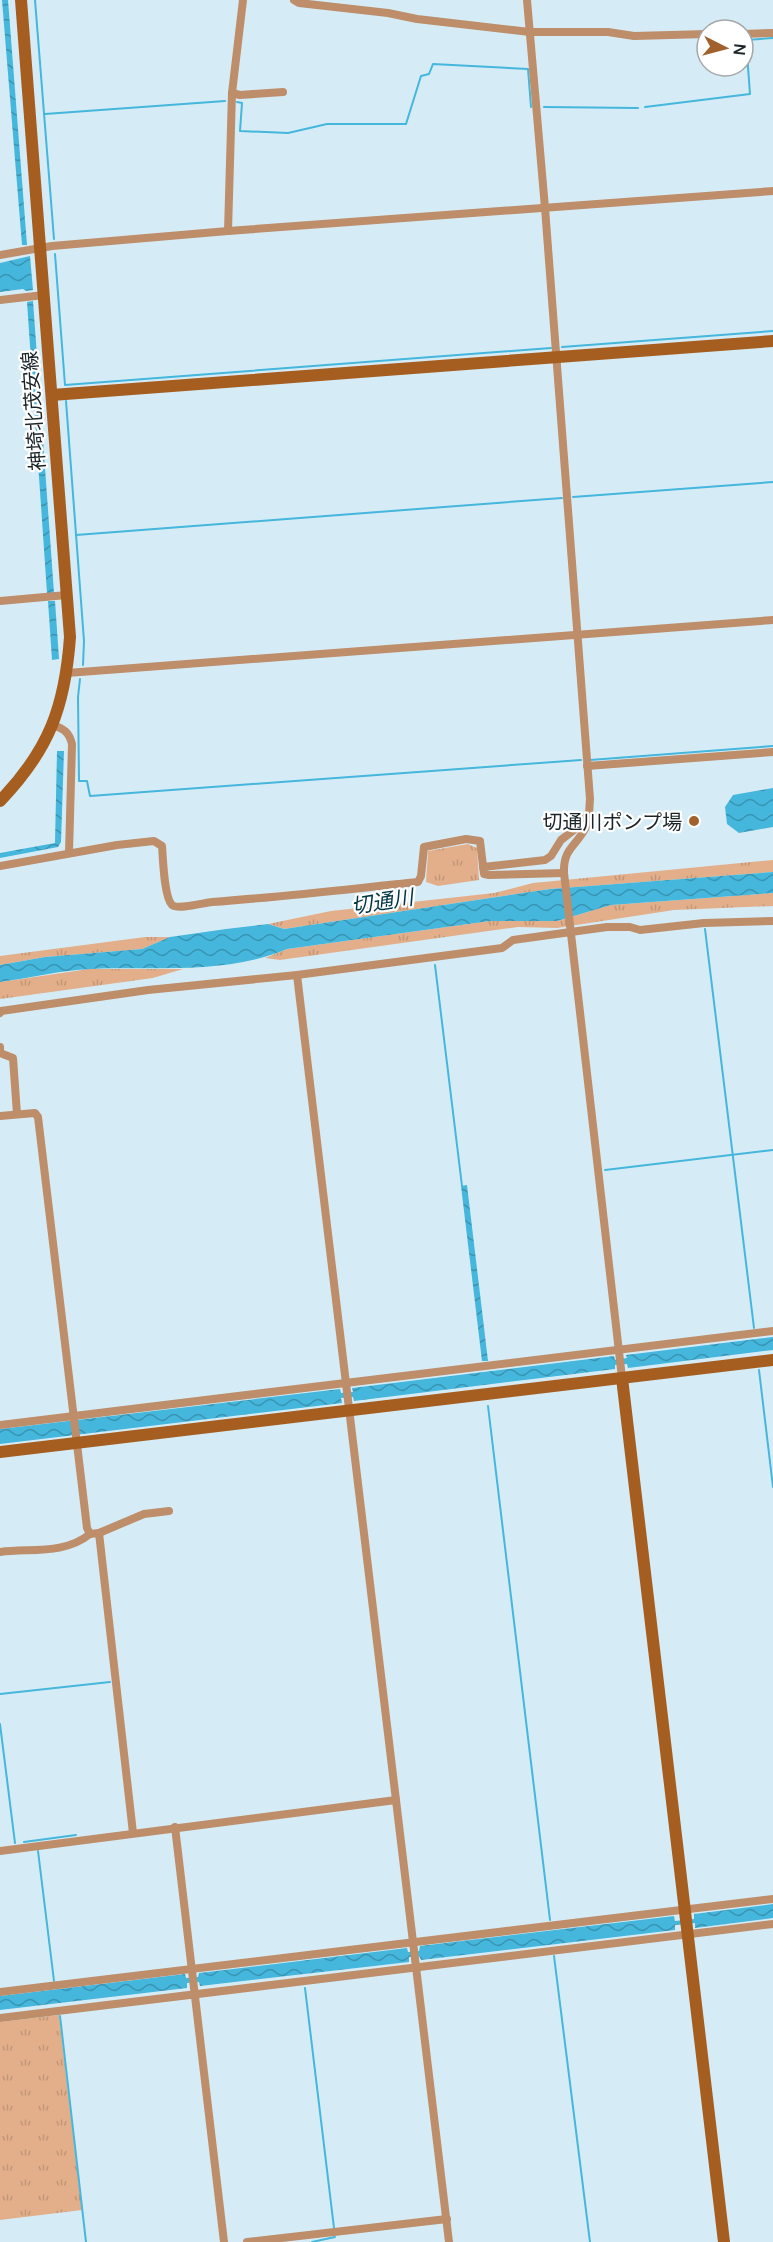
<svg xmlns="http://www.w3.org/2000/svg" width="773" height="2242" font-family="Manrope,'Noto Sans JP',sans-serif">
	<defs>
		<pattern id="grass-tufts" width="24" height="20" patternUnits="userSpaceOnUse" patternTransform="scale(1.5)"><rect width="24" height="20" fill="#e3af8a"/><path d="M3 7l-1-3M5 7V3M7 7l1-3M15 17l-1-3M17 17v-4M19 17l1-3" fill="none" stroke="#c29677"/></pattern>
		<pattern id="water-waves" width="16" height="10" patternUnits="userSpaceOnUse" patternTransform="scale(1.5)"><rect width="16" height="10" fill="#45b6dc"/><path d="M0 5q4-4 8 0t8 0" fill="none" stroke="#3994b2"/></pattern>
	</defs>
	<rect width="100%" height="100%" fill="#d5ecf6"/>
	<!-- grass -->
	<g fill="url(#grass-tufts)">
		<path d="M468,844L477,848L479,880L438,886L426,882L428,851Z"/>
		<path d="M773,860V872L550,889L284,929L268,924L331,911L494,893L533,883Z"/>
		<path d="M773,893V906L674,910L557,928L518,927L280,960L265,958L287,949L490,921H557L611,905Z"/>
		<path d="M145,937H170L142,949L45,957L0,965V956Z"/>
		<path d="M89,969H183L153,978L0,999V982Z"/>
		<path d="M59,2015L82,2210L0,2220V2022Z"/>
	</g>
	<!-- water -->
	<g fill="url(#water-waves)">
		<path d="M2,0H8L27,245H22Z"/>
		<path d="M30,256L33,290L26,291L23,289L0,292V263Z"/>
		<path d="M33,301L54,593H47L27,302Z"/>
		<path d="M48,601H55L59,659L52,660Z"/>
		<path d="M57,751H64L61,842L58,847L0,858V853L55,843Z"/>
		<path d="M773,788V827L739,833L727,824L725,807L733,795Z"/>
		<path d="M773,872V893L611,905L557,921H490L287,949C226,975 157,966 91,969C61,970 30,978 0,982V965L45,957L142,949L170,937L226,929L268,924L284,929L550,889Z"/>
		<path d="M467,1185L488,1361H482L461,1186Z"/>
		<path d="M773,1337V1350L628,1368L627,1364L615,1365V1369L354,1401L353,1397L341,1398L342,1403L0,1444V1429L340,1389L341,1393L353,1392L352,1388L614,1356L615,1360L627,1358L626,1355Z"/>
		<path d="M773,1904V1918L695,1928V1923L675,1925V1930L421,1960L419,1956L409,1957V1962L200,1986L199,1982L187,1983V1988L0,2010V1996L185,1974L186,1978L198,1977L199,1973L407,1948L408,1952L419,1951L420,1946L674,1916L675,1921L694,1919V1914Z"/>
	</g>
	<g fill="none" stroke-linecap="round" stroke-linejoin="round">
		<!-- stream -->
		<g stroke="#45b6dc" stroke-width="2">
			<path d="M35,0L54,239"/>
			<path d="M237,102L242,103L240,131L288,133L327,124H406L421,76L429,74L433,64L528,69L531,107"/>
			<path d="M544,107L638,108"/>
			<path d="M645,107L750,94L746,40L773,38"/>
			<path d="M45,114L225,101"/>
			<path d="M55,254L65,385L551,348"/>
			<path d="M562,347L773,331"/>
			<path d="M66,401L84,641L83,665"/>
			<path d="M573,497L773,482"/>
			<path d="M76,535L562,498"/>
			<path d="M80,679L78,697L79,781H87L90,796L581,760"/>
			<path d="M590,760L773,746"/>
			<path d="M705,929L754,1328"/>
			<path d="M435,965L462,1186"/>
			<path d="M605,1170L773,1150"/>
			<path d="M759,1370L773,1487"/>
			<path d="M488,1406L550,1920"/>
			<path d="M0,1694L110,1682"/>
			<path d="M0,1724L15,1843"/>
			<path d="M24,1842L76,1835"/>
			<path d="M38,1851L54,1981"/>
			<path d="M554,1956L590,2242"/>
			<path d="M305,1988L334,2228"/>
			<path d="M60,2016L86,2242"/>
			<path d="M312,2242L335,2237"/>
		</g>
		<!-- street -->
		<g stroke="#be8d69" stroke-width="8">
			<path d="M294,0L299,3L388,13L417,19L530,32H608L634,36L707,34"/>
			<path d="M527,0L545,208L590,799C589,809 590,819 586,827C576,847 563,848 564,873L622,1378"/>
			<path d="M743,34L773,33"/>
			<path d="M232,93L240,95L283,92"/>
			<path d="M228,231L232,93L243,0"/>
			<path d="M0,255L52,246L228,231L773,191"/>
			<path d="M0,300L44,295"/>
			<path d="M0,601L67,595"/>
			<path d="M67,673L773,620"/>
			<path d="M53,725C64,729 69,732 72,744L69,853"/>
			<path d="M587,766L773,752"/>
			<path d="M0,866L117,845L154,841L162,846C163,858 164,897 172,905C178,910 203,903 212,902C281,897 349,889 418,882L421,876L424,847L466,839L480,841L484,874L489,875L564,873"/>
			<path d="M483,867L545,860L551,856L561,840L575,829L583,818L589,815"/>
			<path d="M297,975L449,2242"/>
			<path d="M0,1013L1,1011L148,990L297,975L502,948L513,940L607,927H630L640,930L704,923L773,921"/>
			<path d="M0,1047V1053L13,1058L17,1114"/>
			<path d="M0,1116L35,1113L38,1117L87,1528L90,1534L99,1533L133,1833"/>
			<path d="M0,1425L773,1331"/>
			<path d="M99,1533L144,1514L169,1511"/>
			<path d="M0,1552C30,1548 64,1555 90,1534"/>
			<path d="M175,1827L224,2242"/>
			<path d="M0,1851L396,1800"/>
			<path d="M0,1992L773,1899"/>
			<path d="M0,2018L773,1924"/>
			<path d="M247,2242L447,2219"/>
		</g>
		<!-- secondary -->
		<g stroke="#a65e20" stroke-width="12">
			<path d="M52,395L773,341"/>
			<path d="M0,801C49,750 65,707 70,637L21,0"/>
			<path d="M622,1378L724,2242"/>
			<path d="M0,1452L773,1360"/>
		</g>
	</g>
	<!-- markers -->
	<circle fill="#a2612c" stroke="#fff" stroke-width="2" cx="694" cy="821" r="6"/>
	<g text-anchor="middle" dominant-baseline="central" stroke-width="4.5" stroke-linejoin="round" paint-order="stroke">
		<!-- street labels -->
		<g font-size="20" fill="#1b2428" stroke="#fff">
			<text transform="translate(33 411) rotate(-94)">神埼北茂安線</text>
		</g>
		<!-- poi labels -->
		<g font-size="20" fill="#1b2428" stroke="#fff" text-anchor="end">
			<text x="682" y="821">切通川ポンプ場</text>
		</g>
		<!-- water labels -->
		<g font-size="21" font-style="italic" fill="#013646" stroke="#fff">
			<text transform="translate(382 901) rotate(-9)">切通川</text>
		</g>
	</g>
	<!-- north arrow -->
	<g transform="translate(725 48) rotate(96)"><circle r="28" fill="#ffffff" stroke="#a4a7a9" stroke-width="1.5"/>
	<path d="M0-4.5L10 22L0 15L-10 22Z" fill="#a2612c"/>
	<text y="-9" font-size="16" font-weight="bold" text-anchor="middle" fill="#1b2428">N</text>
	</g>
</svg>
